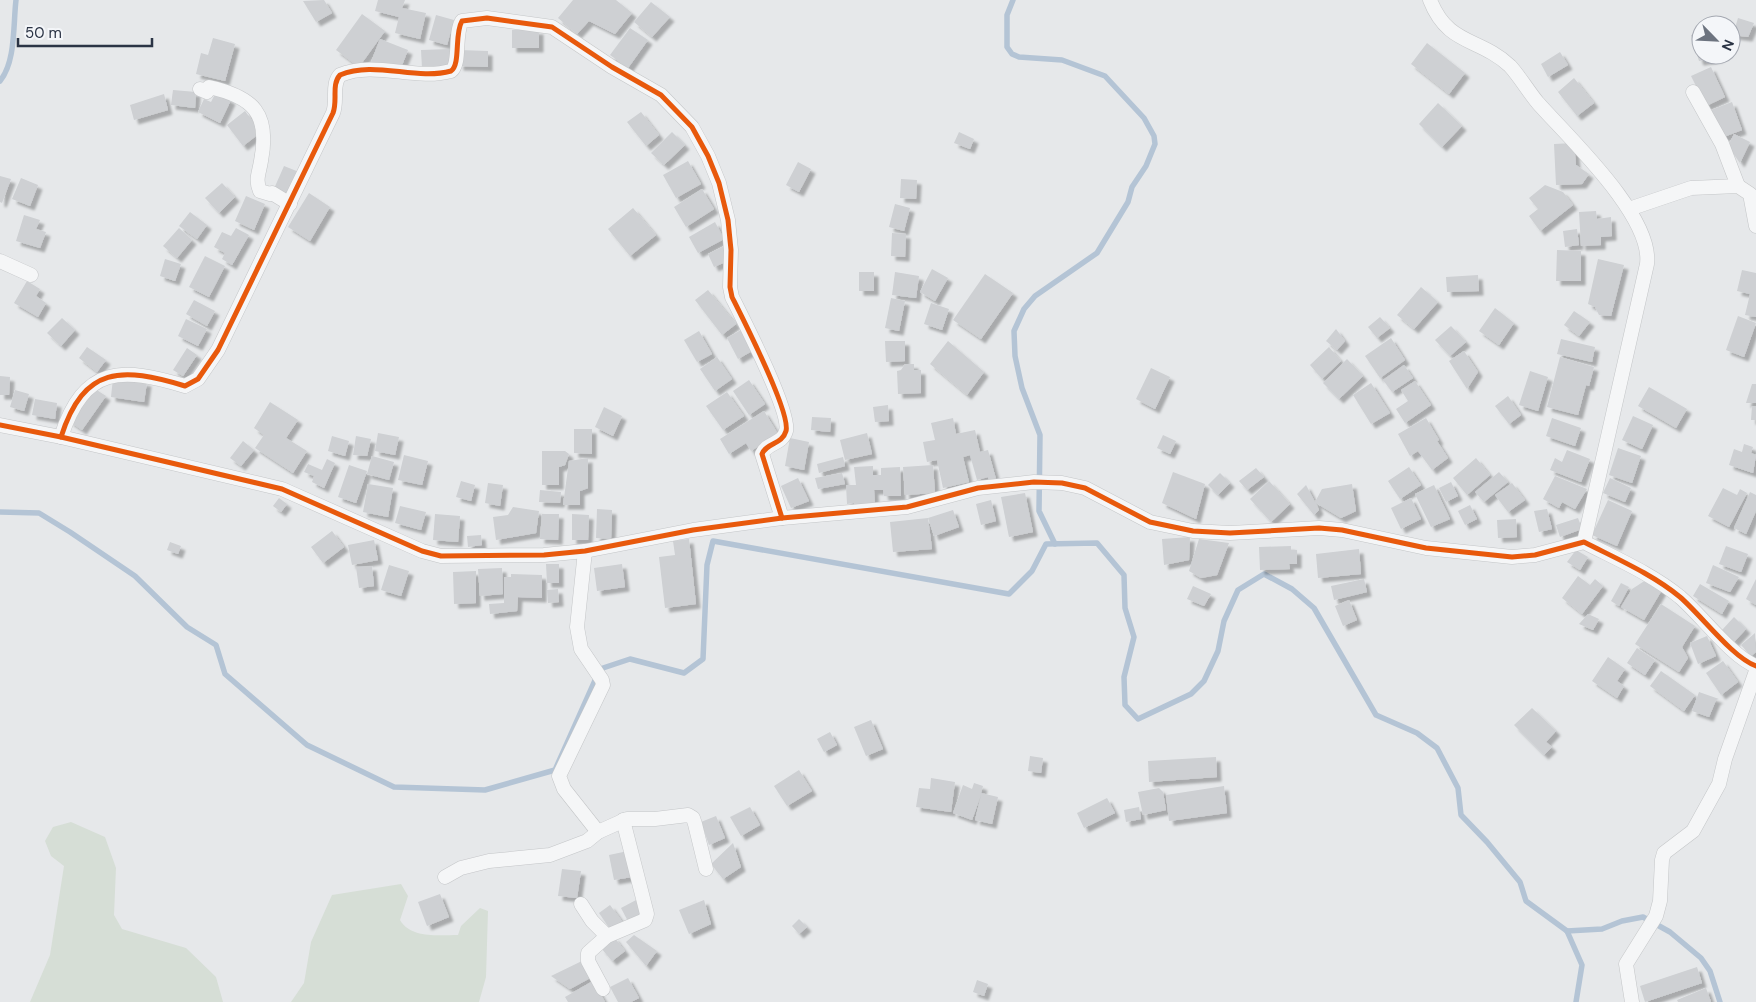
<svg xmlns="http://www.w3.org/2000/svg" width="1756" height="1002" font-family="'DM Sans',sans-serif">
	<defs>
		<filter id="shadow"><feDropShadow dx="4.5" dy="4.5" stdDeviation="1" flood-color="#0004"/></filter>
	</defs>
	<rect width="100%" height="100%" fill="#e6e8ea"/>
	<!-- green -->
	<g fill="#d6ded6">
		<path d="M71,822L105,837L116,868L114,915L122,929L186,948L216,977L223,1002H30L50,955L64,866L51,856L45,841L53,827Z"/>
		<path d="M401,884L408,896L400,920C411,939 440,935 458,935L461,926L480,908L488,911L486,977L479,1002H291L304,983L311,942L332,895Z"/>
	</g>
	<g fill="none" stroke-linecap="round" stroke-linejoin="round">
		<!-- stream -->
		<g stroke="#b4c4d5" stroke-width="5.5">
			<path d="M1013,0L1007,15V47L1012,54L1019,57L1062,60L1105,76L1144,118L1154,136L1155,144L1146,166L1132,187L1128,202L1097,253L1035,296L1024,309L1014,331L1015,356L1022,388L1040,435L1039,511L1055,544"/>
			<path d="M0,81C16,61 13,25 16,0"/>
			<path d="M0,512L39,513L70,532L135,576L187,627L216,645L225,674L307,745L394,787L485,790L555,770L600,669L630,659L684,673L703,659L707,565L713,541L1009,594L1032,571L1046,544L1097,543L1124,575L1125,608L1134,637L1124,677L1125,705L1138,719L1191,694L1204,681L1218,651L1224,621L1238,590L1264,574L1292,589L1314,608L1376,715L1417,733L1437,748L1458,788L1461,815L1487,842L1520,882L1526,901L1567,931L1582,965L1576,1002"/>
			<path d="M1567,931L1602,929L1622,921L1643,917L1670,932L1701,958L1710,971L1720,1002"/>
		</g>
	</g>
	<!-- building -->
	<g fill="#ced0d3" filter="url(#shadow)">
		<path d="M324,0L332,13L316,22L303,1Z"/>
		<path d="M378,0H405L402,8L426,13L420,39L395,33L399,17L375,11Z"/>
		<path d="M573,0H616L632,13L615,34L589,21L577,34L558,18Z"/>
		<path d="M651,2L670,17L652,37L634,22Z"/>
		<path d="M362,14L385,31L359,67L336,50Z"/>
		<path d="M436,15L454,20L447,45L429,40Z"/>
		<path d="M1738,18L1754,23L1748,37L1733,35Z"/>
		<path d="M630,28L648,40L628,68L610,55Z"/>
		<rect x="512" y="30" width="27" height="18"/>
		<path d="M1701,32V55H1719V58L1699,61L1691,35Z"/>
		<path d="M213,38L235,44L225,81L196,74L201,53L208,55Z"/>
		<path d="M380,39L408,50L399,73L371,62Z"/>
		<path d="M1427,43L1465,73L1449,94L1411,64Z"/>
		<path d="M450,49L451,67L422,68L421,50Z"/>
		<path d="M459,50L488,51V67L459,66Z"/>
		<path d="M1560,52L1568,65L1548,77L1541,64Z"/>
		<path d="M1711,67L1725,97L1706,106L1691,76Z"/>
		<path d="M1574,78L1594,103L1577,116L1558,92Z"/>
		<path d="M173,90L196,92L195,108L171,105Z"/>
		<path d="M216,92L231,100L220,123L198,112L204,99L211,102Z"/>
		<path d="M164,94L168,110L134,120L130,105Z"/>
		<path d="M1732,102L1742,130L1721,138L1711,110Z"/>
		<path d="M1438,103L1462,126L1442,147L1419,124Z"/>
		<path d="M245,111L261,132L243,146L227,125Z"/>
		<path d="M641,112L659,135L646,146L627,122Z"/>
		<path d="M672,132L685,145L664,165L651,153Z"/>
		<path d="M959,132L974,139L970,149L954,143Z"/>
		<path d="M1734,134L1750,142L1740,163L1728,146Z"/>
		<path d="M1574,143L1576,165L1589,174L1582,184L1556,185L1554,144Z"/>
		<path d="M688,161L701,184L676,198L663,175Z"/>
		<path d="M798,162L811,169L799,192L786,185Z"/>
		<path d="M284,166L299,172L287,198L273,191Z"/>
		<path d="M0,176L11,179L2,203L0,202Z"/>
		<path d="M21,178L38,185L30,206L12,199Z"/>
		<path d="M901,179L917,180L916,199L900,198Z"/>
		<path d="M222,183L235,197L219,213L205,198Z"/>
		<path d="M1545,185L1563,192L1573,205L1540,231L1529,216L1538,209L1529,198Z"/>
		<path d="M702,189L714,209L686,227L674,207Z"/>
		<path d="M309,193L330,207L310,241L288,227Z"/>
		<path d="M246,196L265,204L254,230L235,221Z"/>
		<path d="M895,204L910,208L904,231L889,227Z"/>
		<path d="M633,208L656,235L630,256L608,229Z"/>
		<path d="M1596,211L1597,219L1611,217L1612,236L1601,237V245L1581,246L1579,212Z"/>
		<path d="M190,212L207,225L197,239L179,226Z"/>
		<path d="M24,215L40,220L36,229L46,232L40,248L16,241Z"/>
		<path d="M715,222L724,239L698,253L689,237Z"/>
		<path d="M179,228L192,240L177,258L163,246Z"/>
		<path d="M236,228L249,235L232,265L222,259L225,253L214,247L222,232L231,236Z"/>
		<path d="M1577,229L1579,245L1565,247L1563,231Z"/>
		<path d="M892,233L906,234L905,257L891,256Z"/>
		<path d="M724,246L730,260L714,267L708,254Z"/>
		<path d="M1557,250L1581,251V281H1556Z"/>
		<path d="M205,256L225,266L209,297L189,287Z"/>
		<path d="M165,259L181,264L175,281L160,276Z"/>
		<path d="M1598,259L1624,265L1611,316L1599,315L1595,307L1588,304Z"/>
		<path d="M932,269L948,278L935,301L920,292Z"/>
		<path d="M1742,270L1756,273V317L1745,315L1750,294L1737,291Z"/>
		<rect x="859" y="272" width="15" height="19"/>
		<path d="M895,272L919,276L916,298L892,295Z"/>
		<path d="M985,274L1013,293L981,339L953,320Z"/>
		<path d="M1478,275L1479,291L1447,292L1446,277Z"/>
		<path d="M27,281L40,289L36,296L46,303L38,317L14,303Z"/>
		<path d="M1421,287L1438,302L1414,329L1397,315Z"/>
		<path d="M708,290L736,324L722,335L695,300Z"/>
		<path d="M891,298L905,301L899,331L885,328Z"/>
		<path d="M194,300L215,311L207,326L186,314Z"/>
		<path d="M931,303L949,309L942,330L924,324Z"/>
		<path d="M1495,308L1514,323L1499,345L1479,331Z"/>
		<path d="M1574,311L1590,322L1579,336L1564,325Z"/>
		<path d="M1738,316L1756,323L1744,357L1726,350Z"/>
		<path d="M1380,317L1390,328L1377,338L1368,327Z"/>
		<path d="M62,318L75,330L61,346L47,333Z"/>
		<path d="M186,319L207,329L198,346L178,336Z"/>
		<path d="M1451,326L1466,342L1450,356L1435,340Z"/>
		<path d="M1336,329L1345,341L1337,350L1326,341Z"/>
		<path d="M741,330L752,351L738,359L727,338Z"/>
		<path d="M699,331L712,354L697,362L684,340Z"/>
		<path d="M1391,338L1405,360L1380,378L1365,356Z"/>
		<path d="M1561,339L1595,347L1592,362L1557,354Z"/>
		<path d="M885,341H905V361L886,362Z"/>
		<path d="M948,341L984,372L967,395L930,364Z"/>
		<path d="M87,347L106,360L97,372L79,358Z"/>
		<path d="M1329,347L1341,361L1322,379L1310,365Z"/>
		<path d="M187,348L197,355L183,376L173,370Z"/>
		<path d="M1464,351L1478,372L1467,389L1449,361Z"/>
		<path d="M717,357L732,379L715,391L700,369Z"/>
		<path d="M1560,357L1594,367L1589,386L1586,385L1578,415L1547,407Z"/>
		<path d="M1347,359L1363,376L1339,399L1323,383Z"/>
		<path d="M905,364H914V370H921V393L898,394L897,371L901,370Z"/>
		<path d="M1404,365L1413,378L1392,392L1383,380Z"/>
		<path d="M1151,368L1170,377L1155,409L1136,399Z"/>
		<path d="M1530,371L1548,377L1538,411L1519,405Z"/>
		<path d="M0,376L10,377L9,395H0Z"/>
		<path d="M113,378L147,382L144,402L111,397Z"/>
		<path d="M749,380L765,404L749,415L733,391Z"/>
		<path d="M1415,381L1431,405L1405,423L1396,409L1408,401L1401,390Z"/>
		<path d="M1371,383L1390,413L1371,424L1353,395Z"/>
		<path d="M1752,384H1756V403H1746Z"/>
		<path d="M92,387L106,396L82,430L69,421Z"/>
		<path d="M1649,387L1687,409L1676,428L1638,406Z"/>
		<path d="M15,390L29,394L24,411L10,407Z"/>
		<path d="M727,392L744,416L723,430L706,406Z"/>
		<path d="M1508,396L1521,415L1509,424L1495,406Z"/>
		<path d="M35,399L57,403L55,419L32,415Z"/>
		<path d="M270,402L298,420L286,438L307,451L293,473L255,448L264,435L254,428Z"/>
		<path d="M888,405L889,421L875,422L873,407Z"/>
		<path d="M1752,406H1756V420H1751Z"/>
		<path d="M604,407L622,416L613,436L595,427Z"/>
		<path d="M764,411L778,434L751,451L746,443L729,454L720,439Z"/>
		<path d="M1633,416L1653,425L1642,449L1622,440Z"/>
		<path d="M812,417L831,418L830,432L811,430Z"/>
		<path d="M953,418L956,434L975,430L980,452L988,450L996,479L989,482L988,477L977,480L970,455L963,457L969,482L943,488L937,460L927,462L923,442L935,440L931,423Z"/>
		<path d="M1426,418L1439,440L1437,441L1448,458L1432,470L1418,451L1410,456L1398,434Z"/>
		<path d="M1552,418L1581,428L1575,446L1546,436Z"/>
		<path d="M574,429H592V454L574,453Z"/>
		<path d="M378,433L399,437L395,455L375,451Z"/>
		<path d="M867,433L872,454L845,460L840,440Z"/>
		<path d="M1163,435L1176,441L1170,454L1157,448Z"/>
		<path d="M332,436L349,441L345,456L328,451Z"/>
		<path d="M356,436L371,439L367,456L353,455Z"/>
		<path d="M790,438L809,442L804,470L785,466Z"/>
		<path d="M243,441L254,450L241,466L230,458Z"/>
		<path d="M1744,444L1753,447L1751,453L1756,455L1753,473L1729,465L1734,449L1742,452Z"/>
		<path d="M1618,448L1641,456L1632,483L1609,475Z"/>
		<path d="M1567,450L1590,459L1581,482L1550,470L1555,458L1562,462Z"/>
		<path d="M542,451H565L569,454L565,465L559,467V485H542Z"/>
		<path d="M404,455L428,461L422,485L398,480Z"/>
		<path d="M372,456L394,462L389,480L367,474Z"/>
		<path d="M843,457L845,466L819,473L817,464Z"/>
		<path d="M588,458V488L580,491V505H563L569,461Z"/>
		<path d="M1476,458L1490,475L1467,495L1453,478Z"/>
		<path d="M327,459L335,463L324,488L312,482L314,476L304,472L308,464L322,470Z"/>
		<path d="M349,465L367,471L356,503L338,497Z"/>
		<path d="M933,465L935,493L905,495L903,467Z"/>
		<path d="M873,466V475H881V468L900,467L901,496H884L883,490H874L875,505L854,507V503L847,504L846,485H856L854,467Z"/>
		<path d="M1409,467L1421,485L1400,499L1388,481Z"/>
		<path d="M1256,468L1264,477L1247,490L1239,481Z"/>
		<path d="M1173,472L1205,484L1196,519L1162,503Z"/>
		<path d="M1499,472L1508,482L1484,502L1475,492Z"/>
		<path d="M842,473L845,484L818,489L815,478Z"/>
		<path d="M1220,473L1230,483L1218,495L1208,485Z"/>
		<path d="M1555,476L1587,489L1575,509L1562,502L1559,508L1543,499Z"/>
		<path d="M798,478L809,501L791,508L781,486Z"/>
		<path d="M1610,478L1631,488L1625,502L1603,493Z"/>
		<path d="M461,481L475,485L471,501L456,497Z"/>
		<path d="M1269,481L1290,504L1271,522L1250,499Z"/>
		<path d="M1451,482L1458,496L1446,502L1439,488Z"/>
		<path d="M488,483L503,485L500,506L485,503Z"/>
		<path d="M1512,483L1525,500L1508,512L1495,495Z"/>
		<path d="M368,484L393,488L388,517L363,512Z"/>
		<path d="M1352,484L1356,511L1341,518L1316,503L1319,510L1314,515L1297,494L1306,485L1315,502L1322,489Z"/>
		<path d="M1434,485L1450,519L1431,527L1415,494Z"/>
		<path d="M1723,488L1737,495L1740,489L1747,493L1729,527L1708,516Z"/>
		<path d="M540,490L561,492L560,503L539,502Z"/>
		<path d="M1750,492L1756,495V511L1746,534L1734,528Z"/>
		<path d="M1025,493L1033,532L1009,537L1001,497Z"/>
		<path d="M279,498L287,504L281,512L273,506Z"/>
		<path d="M1411,498L1421,519L1401,529L1391,508Z"/>
		<path d="M991,500L996,521L981,525L976,504Z"/>
		<path d="M1608,500L1632,511L1617,546L1592,535Z"/>
		<path d="M1470,505L1477,519L1465,525L1458,511Z"/>
		<path d="M400,506L426,512L421,530L395,523Z"/>
		<path d="M513,507L539,511L536,533L496,540L493,517L508,515Z"/>
		<path d="M597,509L612,510L611,539L596,538Z"/>
		<path d="M1547,509L1552,529L1539,532L1534,511Z"/>
		<path d="M953,510L959,527L934,536L928,518Z"/>
		<path d="M435,514L460,516L458,542L433,540Z"/>
		<path d="M542,514H559L558,540L540,539Z"/>
		<path d="M572,514L589,515L588,540H572Z"/>
		<path d="M928,518L932,549L893,552L890,522Z"/>
		<path d="M1578,518L1582,529L1560,537L1556,525Z"/>
		<path d="M1516,519L1517,537L1498,538L1497,520Z"/>
		<path d="M332,531L344,547L323,563L311,547Z"/>
		<path d="M481,535L482,545L468,547L467,536Z"/>
		<path d="M1190,537L1189,560L1164,565L1162,539Z"/>
		<path d="M689,539L696,604L665,608L659,557L675,555L673,541Z"/>
		<path d="M1199,539L1229,543L1217,575L1201,578L1189,571Z"/>
		<path d="M374,540L378,560L352,565L348,545Z"/>
		<path d="M170,542L181,546L178,554L167,550Z"/>
		<path d="M1291,546V550H1297V564H1289L1290,569L1260,570L1259,547Z"/>
		<path d="M1726,546L1748,554L1741,572L1719,564Z"/>
		<path d="M1359,549L1361,574L1318,578L1316,554Z"/>
		<path d="M1576,550L1588,557L1580,570L1567,562Z"/>
		<path d="M546,564H559V583H547Z"/>
		<path d="M622,564L625,587L597,591L594,568Z"/>
		<path d="M389,565L409,571L401,596L381,590Z"/>
		<path d="M1713,565L1739,577L1730,592L1706,583Z"/>
		<path d="M372,566L374,586L359,588L356,567Z"/>
		<path d="M502,568L503,594L480,596L478,569Z"/>
		<path d="M476,571V603L454,604L453,572Z"/>
		<path d="M511,574L542,575V598L518,597L517,611L490,614L489,604L504,603V577H511Z"/>
		<path d="M1578,576L1590,585L1595,579L1603,586L1582,614L1562,598Z"/>
		<path d="M1364,579L1367,592L1334,600L1331,586Z"/>
		<path d="M1756,579V605L1746,599Z"/>
		<path d="M1646,580L1662,590L1644,620L1621,607L1632,589Z"/>
		<path d="M1621,583L1629,587L1619,606L1611,601Z"/>
		<path d="M1700,584L1729,601L1722,614L1693,596Z"/>
		<path d="M1193,586L1211,594L1204,606L1187,599Z"/>
		<path d="M558,589L559,602L548,603L547,590Z"/>
		<path d="M1349,600L1357,620L1343,626L1335,606Z"/>
		<path d="M1661,604L1695,626L1682,647L1688,658L1679,672L1635,644Z"/>
		<path d="M1588,614L1599,619L1593,630L1579,624Z"/>
		<path d="M1734,617L1746,629L1734,642L1722,630Z"/>
		<path d="M1755,633L1756,652L1751,656L1741,645Z"/>
		<path d="M1707,636L1716,656L1698,664L1690,643Z"/>
		<path d="M1637,648L1655,660L1645,675L1627,663Z"/>
		<path d="M1608,657L1625,669L1617,681L1624,686L1617,698L1592,681Z"/>
		<path d="M1723,661L1738,682L1721,695L1706,673Z"/>
		<path d="M1661,671L1695,695L1684,711L1650,686Z"/>
		<path d="M1699,692L1719,699L1716,700L1709,717L1692,711Z"/>
		<path d="M1532,708L1556,731L1546,742L1552,747L1544,755L1514,725Z"/>
		<path d="M871,720L883,749L866,756L854,727Z"/>
		<path d="M830,732L837,745L824,752L817,739Z"/>
		<path d="M1030,756L1043,758L1041,773L1028,771Z"/>
		<path d="M1216,757L1217,777L1149,782L1148,761Z"/>
		<path d="M799,770L812,791L787,806L774,786Z"/>
		<path d="M931,778L955,782L951,812L916,807L919,788L930,789Z"/>
		<path d="M974,783L983,786L981,793L998,797L992,824L975,820L981,795L972,820L953,813L963,785L972,789Z"/>
		<path d="M1224,786L1227,813L1169,821L1166,795Z"/>
		<path d="M1159,788L1163,792L1166,810L1143,815L1138,792Z"/>
		<path d="M1107,798L1115,813L1084,828L1077,813Z"/>
		<path d="M750,807L760,825L741,836L730,817Z"/>
		<path d="M1139,807L1141,819L1126,822L1124,810Z"/>
		<path d="M716,816L725,838L709,845L701,822Z"/>
		<path d="M733,843L741,867L723,879L711,864Z"/>
		<path d="M628,851L632,877L614,880L609,855Z"/>
		<path d="M562,869L581,871L577,898L558,896Z"/>
		<path d="M440,894L449,917L427,926L418,902Z"/>
		<path d="M638,899L647,916L630,925L621,908Z"/>
		<path d="M704,900L711,924L689,934L679,910Z"/>
		<path d="M610,905L624,924L612,932L599,913Z"/>
		<path d="M799,919L807,927L799,934L792,926Z"/>
		<path d="M634,935L657,951L646,966L626,942Z"/>
		<path d="M614,937L625,951L612,961L601,948Z"/>
		<path d="M584,960L592,977L570,989L551,976Z"/>
		<path d="M1697,967L1702,983L1645,1002L1640,986Z"/>
		<path d="M628,978L639,998L631,1002H618L610,987Z"/>
		<path d="M977,980L988,984L984,996L973,992Z"/>
		<path d="M593,981L605,1002H568L565,997Z"/>
		<path d="M1706,988L1711,1002H1678L1677,1000Z"/>
	</g>
	<g fill="none" stroke-linecap="round" stroke-linejoin="round">
		<defs>
			<g id="street">
				<path d="M1430,0C1448,46 1479,37 1510,66C1520,77 1528,91 1538,103C1568,137 1653,216 1647,264L1584,542"/>
				<path d="M200,89L207,92L209,87C254,97 270,114 261,161C259,174 255,179 260,191L270,194L272,193L290,204"/>
				<path d="M1693,92L1722,144L1738,186"/>
				<path d="M1629,209L1691,188L1738,186L1750,194L1756,226"/>
				<path d="M0,261L31,275"/>
				<path d="M0,425L61,437L282,489L422,551L441,556L544,555L585,551L693,530L782,518L907,507L978,488L1034,482L1062,483L1085,488L1150,522L1193,531L1230,533L1319,528L1342,530L1426,548L1512,557L1535,555L1584,542C1617,559 1652,574 1680,597C1702,616 1732,657 1756,666"/>
				<path d="M61,437C84,365 122,367 185,386L198,379L218,350L333,113C338,100 331,85 340,75C375,60 415,81 451,71C461,64 454,34 462,21L487,18L552,27L612,67L661,95L692,127L708,156L719,183L728,220L731,250L730,287L732,297C743,319 791,413 786,431C782,445 767,442 762,454L782,518"/>
				<path d="M585,551L577,627L581,649L602,680L603,685L559,776L564,789L598,832"/>
				<path d="M445,877L461,868L489,861L550,855L587,841L598,832L627,819H655L688,815L693,818L695,824L706,869"/>
				<path d="M581,904L592,921L607,936"/>
				<path d="M603,989L588,961V953L607,936L645,920L647,914L623,820"/>
				<path d="M1632,1002L1626,964L1656,916L1660,901L1662,860L1664,853L1693,831L1719,784L1725,759L1756,671"/>
			</g>
		</defs>
		<!-- street casing -->
		<use href="#street" stroke="#c4c6c8" stroke-width="15"/>
		<!-- street -->
		<use href="#street" stroke="#f5f6f7" stroke-width="14"/>
		<defs>
			<g id="cycleway">
				<path d="M0,425L61,437L282,489L422,551L441,556L544,555L585,551L693,530L782,518L907,507L978,488L1034,482L1062,483L1085,488L1150,522L1193,531L1230,533L1319,528L1342,530L1426,548L1512,557L1535,555L1584,542C1617,559 1652,574 1680,597C1702,616 1732,657 1756,666"/>
				<path d="M61,437C84,365 122,367 185,386L198,379L218,350L333,113C338,100 331,85 340,75C375,60 415,81 451,71C461,64 454,34 462,21L487,18L552,27L612,67L661,95L692,127L708,156L719,183L728,220L731,250L730,287L732,297C743,319 791,413 786,431C782,445 767,442 762,454L782,518"/>
			</g>
		</defs>
		<!-- cycleway casing -->
		<use href="#cycleway" stroke="#f4f6f9" stroke-width="8"/>
		<!-- cycleway -->
		<use href="#cycleway" stroke="#e8590c" stroke-width="5"/>
	</g>
	<!-- north arrow -->
	<g transform="translate(1716 40) rotate(114)"><circle r="24" fill="#f4f6f9" stroke="#a4a8b1"/>
	<path d="M0-4L9 19L0 12L-9 19Z" fill="#6c737f"/>
	<text y="-8" font-size="14" font-weight="bold" text-anchor="middle" fill="#2b3445">N</text>
	</g>
	<!-- scale -->
	<path d="M18 38v8h134v-8" fill="none" stroke="#2b3445" stroke-width="2.5"/>
	<text x="25" y="38" font-size="15" fill="#2b3445" stroke="#f4f6f9" stroke-width="4" paint-order="stroke">50 m</text>
</svg>
